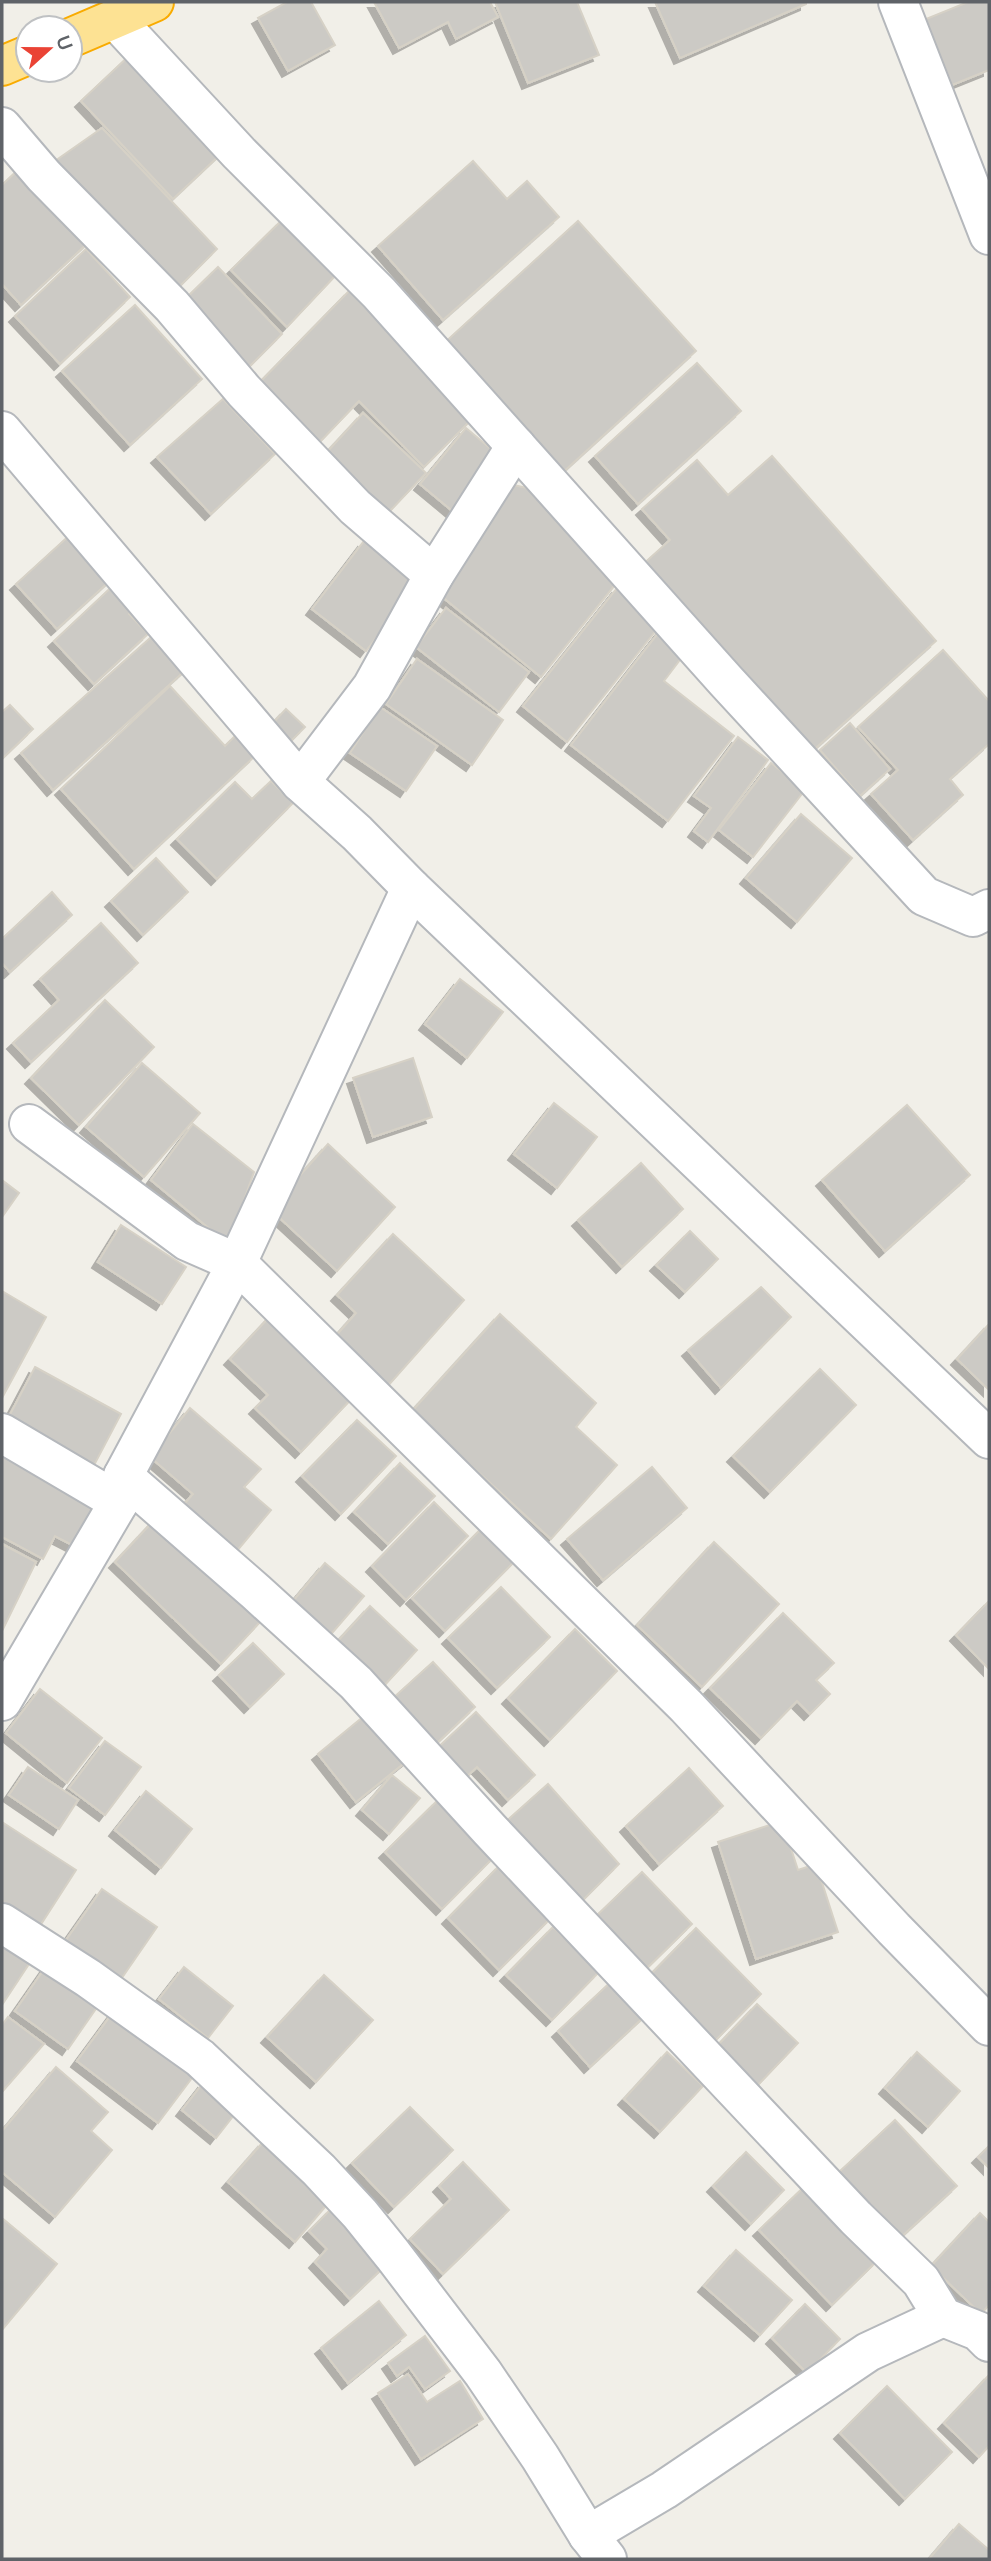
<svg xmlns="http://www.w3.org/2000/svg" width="991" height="2561" font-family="'Nunito Sans',sans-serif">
	<defs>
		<filter id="shadow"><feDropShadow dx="-6" dy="6" stdDeviation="0" flood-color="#0004"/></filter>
	</defs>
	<rect width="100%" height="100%" fill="#f1efe8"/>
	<!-- building -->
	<g fill="#cccac5" stroke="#d6d1c6" stroke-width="2" filter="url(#shadow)">
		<path d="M287,2H311L335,45L288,71L258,18Z"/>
		<path d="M374,2H490L498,17L456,39L448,22L399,48Z"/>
		<path d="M495,2H577L599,55L528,83Z"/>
		<path d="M655,2H806V4L680,58Z"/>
		<path d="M968,2H989V70L952,85L926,19Z"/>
		<path d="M130,55L222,153L173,199L81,101Z"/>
		<path d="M102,128L217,249L172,294L48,166Z"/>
		<path d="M473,161L507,199L527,181L559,217L443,320L378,246Z"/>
		<path d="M21,167L90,241L21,305L2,284V185Z"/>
		<path d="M282,220L337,274L287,327L231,270Z"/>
		<path d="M578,221L696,351L560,475L442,345Z"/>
		<path d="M86,249L130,297L60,364L15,316Z"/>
		<path d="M218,267L282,334L245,371L180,304Z"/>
		<path d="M350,290L475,416L424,467L359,401L316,446L256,386Z"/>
		<path d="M135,305L202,379L130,445L62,371Z"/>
		<path d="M697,363L741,411L638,504L595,456Z"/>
		<path d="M223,399L275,454L211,514L157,457Z"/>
		<path d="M363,413L426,473L389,512L326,453Z"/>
		<path d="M466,428L503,459L456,514L420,484Z"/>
		<path d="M772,456L936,641L808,755L641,566L670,540L642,509L697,460L728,495Z"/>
		<path d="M505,483L536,490L623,575L541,677L435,591Z"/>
		<path d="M71,534L112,579L57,629L16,584Z"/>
		<path d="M364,541L418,583L366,651L312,609Z"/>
		<path d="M117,582L138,604L129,614L148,634L94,684L54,641Z"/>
		<path d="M618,587L662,623L567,742L523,706Z"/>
		<path d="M446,608L529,672L499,712L416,647Z"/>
		<path d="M663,627L689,648L664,681L734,736L668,821L571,745Z"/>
		<path d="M158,631L189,667L53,790L21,753Z"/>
		<path d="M943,650L989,701V744L950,779L963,795L913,840L871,794L898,770L858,727Z"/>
		<path d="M417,659L503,720L472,765L386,704Z"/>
		<path d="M170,686L225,746L236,735L255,756L134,869L61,789Z"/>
		<path d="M10,705L33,729L2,759V712Z"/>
		<path d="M380,707L437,746L406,791L350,753Z"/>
		<path d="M286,709L305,727L288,744L270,726Z"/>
		<path d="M850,723L890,769L860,796L820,750Z"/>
		<path d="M738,737L768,760L708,842L694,831L711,808L694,796Z"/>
		<path d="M771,763L805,790L753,857L719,830Z"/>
		<path d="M271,781L293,803L217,879L177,839L235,782L252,799Z"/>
		<path d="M801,814L852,858L797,922L746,878Z"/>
		<path d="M156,858L188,892L143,935L111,901Z"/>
		<path d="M52,892L72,915L10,972L2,963V939Z"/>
		<path d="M101,923L138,963L31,1062L13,1043L59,1000L40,979Z"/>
		<path d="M460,979L503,1012L467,1058L425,1024Z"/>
		<path d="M105,1000L154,1047L79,1125L31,1078Z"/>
		<path d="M413,1058L432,1117L373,1137L353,1078Z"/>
		<path d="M142,1063L200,1113L144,1177L86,1127Z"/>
		<path d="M554,1103L597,1137L557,1188L514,1154Z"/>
		<path d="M907,1105L970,1175L885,1251L822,1180Z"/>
		<path d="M193,1124L254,1172L228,1244L151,1180Z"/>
		<path d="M328,1144L395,1207L337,1271L270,1209Z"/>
		<path d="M641,1163L683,1209L622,1267L578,1220Z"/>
		<path d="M2,1180L19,1193L2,1217Z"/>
		<path d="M121,1225L186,1267L162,1304L98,1262Z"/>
		<path d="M690,1231L718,1259L685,1292L656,1265Z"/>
		<path d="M393,1234L464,1300L386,1388L333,1339L356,1313L337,1295Z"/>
		<path d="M761,1287L791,1317L721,1388L688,1350Z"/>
		<path d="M2,1291L46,1317L2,1398Z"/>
		<path d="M274,1312L358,1392L301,1452L255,1408L268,1395L230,1359Z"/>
		<path d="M500,1314L596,1403L576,1427L617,1465L551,1539L412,1411Z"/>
		<path d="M989,1324V1390L957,1359Z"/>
		<path d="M35,1367L121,1414L91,1471L5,1424Z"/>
		<path d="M820,1369L856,1405L770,1492L733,1456Z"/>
		<path d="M190,1408L261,1469L244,1487L271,1510L231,1558L177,1512L193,1494L150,1457Z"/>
		<path d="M357,1420L396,1456L341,1514L302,1476Z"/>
		<path d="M2,1451L97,1501L74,1546L55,1536L43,1559L2,1537Z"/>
		<path d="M400,1463L435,1496L388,1544L354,1512Z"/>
		<path d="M652,1467L687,1508L603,1580L567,1539Z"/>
		<path d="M434,1502L468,1536L406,1600L372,1566Z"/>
		<path d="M156,1518L262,1620L221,1664L115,1562Z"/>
		<path d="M484,1526L517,1559L445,1631L412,1598Z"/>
		<path d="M714,1542L779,1604L702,1687L637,1625Z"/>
		<path d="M2,1544L36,1562L2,1631Z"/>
		<path d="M325,1563L364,1596L326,1640L288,1607Z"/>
		<path d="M501,1587L550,1637L497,1688L448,1638Z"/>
		<path d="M989,1601V1669L956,1635Z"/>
		<path d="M370,1606L417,1650L382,1688L335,1644Z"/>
		<path d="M783,1613L834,1663L816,1680L830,1694L810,1714L797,1701L761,1738L710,1688Z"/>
		<path d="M575,1629L617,1671L550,1740L508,1698Z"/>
		<path d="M253,1643L284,1674L250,1707L219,1675Z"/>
		<path d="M433,1662L475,1707L435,1745L392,1699Z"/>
		<path d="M40,1689L102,1738L67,1783L6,1733Z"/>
		<path d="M369,1712L408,1760L356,1802L318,1754Z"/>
		<path d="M476,1712L535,1775L508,1800L477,1767L461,1782L433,1752Z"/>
		<path d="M105,1741L141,1767L105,1815L69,1788Z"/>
		<path d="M28,1767L78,1800L59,1829L9,1795Z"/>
		<path d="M689,1768L723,1806L659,1864L626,1826Z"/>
		<path d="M392,1775L420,1798L389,1834L362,1810Z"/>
		<path d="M548,1784L619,1864L580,1903L502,1825Z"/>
		<path d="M146,1791L192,1829L161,1868L115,1830Z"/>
		<path d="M438,1800L495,1856L442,1909L385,1852Z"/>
		<path d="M782,1821L798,1870L816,1864L838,1932L756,1959L718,1842Z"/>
		<path d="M2,1822L76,1870L36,1932L2,1910Z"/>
		<path d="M501,1864L552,1917L499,1970L448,1918Z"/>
		<path d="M642,1872L692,1924L642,1973L592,1920Z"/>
		<path d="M102,1889L157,1927L119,1982L64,1943Z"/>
		<path d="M553,1927L599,1972L552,2020L506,1975Z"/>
		<path d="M696,1928L761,1994L711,2045L645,1980Z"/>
		<path d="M2,1937L33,1958L2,2005Z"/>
		<path d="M47,1965L100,2003L68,2049L15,2011Z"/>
		<path d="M184,1967L233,2006L208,2038L159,1999Z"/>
		<path d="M324,1975L373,2020L316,2082L267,2037Z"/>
		<path d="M613,1980L646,2015L590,2067L558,2031Z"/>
		<path d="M757,2004L798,2043L757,2086L716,2047Z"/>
		<path d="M114,2011L195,2074L158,2123L77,2061Z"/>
		<path d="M8,2017L44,2044L2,2092V2025Z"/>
		<path d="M667,2052L703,2086L660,2132L624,2099Z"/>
		<path d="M917,2052L960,2091L928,2127L885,2088Z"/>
		<path d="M56,2067L108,2112L91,2131L112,2150L55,2217L2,2172V2131Z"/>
		<path d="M204,2082L238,2110L216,2138L182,2110Z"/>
		<path d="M410,2107L453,2150L394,2207L352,2163Z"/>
		<path d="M895,2120L957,2186L900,2238L839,2172Z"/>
		<path d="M264,2141L331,2200L295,2242L228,2182Z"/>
		<path d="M989,2146V2168L978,2157Z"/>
		<path d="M746,2152L784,2190L751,2224L713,2186Z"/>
		<path d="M463,2162L509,2210L443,2274L410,2239L451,2199L439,2186Z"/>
		<path d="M806,2185L878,2260L832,2305L759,2230Z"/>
		<path d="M332,2208L386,2265L350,2299L315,2262L327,2249L309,2231Z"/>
		<path d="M980,2213L989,2222V2305L981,2314L931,2266Z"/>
		<path d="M2,2218L57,2264L2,2330Z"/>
		<path d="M736,2250L792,2300L760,2335L704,2286Z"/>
		<path d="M379,2301L406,2335L348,2383L321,2348Z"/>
		<path d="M805,2304L840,2339L807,2373L772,2338Z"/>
		<path d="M425,2336L450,2371L425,2389L409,2367L397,2376L388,2363Z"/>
		<path d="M408,2374L427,2402L460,2381L483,2419L421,2459L378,2393Z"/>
		<path d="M989,2375V2446L979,2457L944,2423Z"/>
		<path d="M887,2386L952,2452L905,2499L840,2433Z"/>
		<path d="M959,2524L989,2550V2559H929Z"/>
	</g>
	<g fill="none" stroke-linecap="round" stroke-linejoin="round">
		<defs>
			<g id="minor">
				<path d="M898,2L989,235"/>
				<path d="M115,19L239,153L379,293L726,681L924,896L973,917L989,909"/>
				<path d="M2,127L44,176L172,306L244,391L355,507L434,575"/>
				<path d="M2,431L300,782L357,833L411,888L989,1439"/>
				<path d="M300,782L372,687L434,575L516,446"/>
				<path d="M29,1124L187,1241L237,1263L686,1706L894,1929L989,2026"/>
				<path d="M2,1433L119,1502"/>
				<path d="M123,1476L256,1592L356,1683L490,1830L856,2218L921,2281L943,2317L978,2331L989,2342"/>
				<path d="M2,1701L119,1502L123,1476L237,1263L411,888"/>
				<path d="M2,1923L88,1978L200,2058L319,2170L360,2214L393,2255L483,2373L540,2457L588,2535L607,2559"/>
				<path d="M588,2535L664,2490L868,2352L943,2317"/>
			</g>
			<g id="highway">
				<path d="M70,38L154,2"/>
				<path d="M2,66L28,55"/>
			</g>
		</defs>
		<!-- minor casing -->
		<use href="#minor" stroke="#b5b8bc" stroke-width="42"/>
		<!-- highway casing -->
		<use href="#highway" stroke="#f9ab00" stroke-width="42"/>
		<!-- minor -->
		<use href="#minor" stroke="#fff" stroke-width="38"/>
		<!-- highway -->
		<use href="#highway" stroke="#fde293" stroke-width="38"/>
	</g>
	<!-- border -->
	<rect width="991" height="2561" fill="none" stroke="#5f6368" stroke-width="7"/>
	<!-- north arrow -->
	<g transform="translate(49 49) rotate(69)"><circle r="33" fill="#ffffff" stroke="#bfc1c3" stroke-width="2"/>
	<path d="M0-5L12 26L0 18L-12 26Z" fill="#ea4335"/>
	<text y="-10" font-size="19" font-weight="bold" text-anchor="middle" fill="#5f6368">U</text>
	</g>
</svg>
